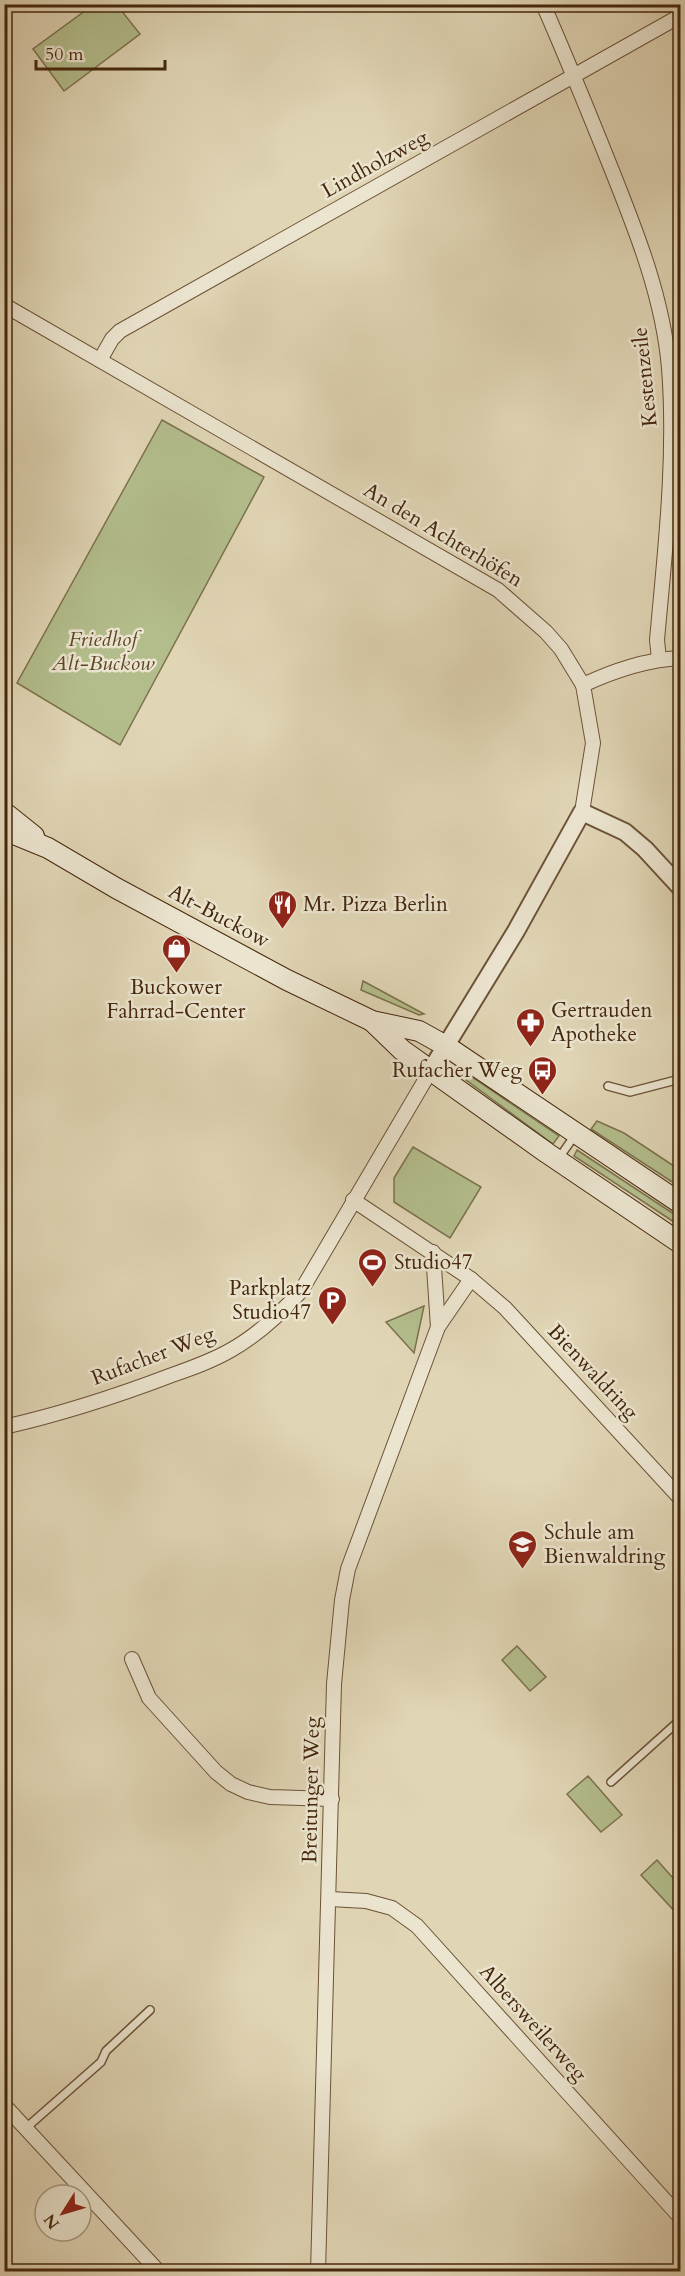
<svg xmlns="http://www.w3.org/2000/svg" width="685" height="2276" font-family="Cardo,serif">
	<rect width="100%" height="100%" fill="#e0d5b5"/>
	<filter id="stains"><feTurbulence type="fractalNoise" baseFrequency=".00333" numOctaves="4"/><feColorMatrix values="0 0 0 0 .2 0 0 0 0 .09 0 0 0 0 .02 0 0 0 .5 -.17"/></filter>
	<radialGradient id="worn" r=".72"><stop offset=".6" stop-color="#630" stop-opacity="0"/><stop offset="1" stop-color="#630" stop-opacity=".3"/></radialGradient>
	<!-- green -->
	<g fill="#b3bd8c" stroke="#7c724c" stroke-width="1.5">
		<path d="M93,5H117L140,34L64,91L33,49Z"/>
		<path d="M162,420L264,477L120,745L17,683Z"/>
		<path d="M363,981L424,1014L419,1015L361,990Z"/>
		<path d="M469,1075L559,1136L553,1144L466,1080Z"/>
		<path d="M597,1121L624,1133L680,1170V1187L591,1129Z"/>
		<path d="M413,1147L481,1187L450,1238L394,1202V1178Z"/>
		<path d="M577,1150L680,1218V1226L574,1156Z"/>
		<path d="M424,1306L414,1353L386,1322Z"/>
		<path d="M517,1646L546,1677L530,1691L502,1660Z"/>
		<path d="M588,1776L622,1815L601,1832L567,1794Z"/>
		<path d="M657,1860L680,1886V1917L641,1875Z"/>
	</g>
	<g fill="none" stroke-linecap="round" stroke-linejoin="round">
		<defs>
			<g id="service">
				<path d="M608,1086L630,1092L680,1079"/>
				<path d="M559,1158L575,1135"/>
				<path d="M611,1782L680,1720"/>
				<path d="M26,2128L101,2062L106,2051L150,2010"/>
			</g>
			<g id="minor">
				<path d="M543,4C567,59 589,113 611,168C637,233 663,298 669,368C676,459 665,550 657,640L659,659"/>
				<path d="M4,305L498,590L546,632L561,649L583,685L593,743L582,812"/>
				<path d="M100,360L112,339L120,331L680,16"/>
				<path d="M583,685C615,670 645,660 680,658"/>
				<path d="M353,1200L471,1279L505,1308L680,1498"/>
				<path d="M433,1252L438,1327"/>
				<path d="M4,1427C61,1414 117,1396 172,1375C192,1368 212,1361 231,1350C258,1335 280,1314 301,1291L431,1070"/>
				<path d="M132,1659L149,1698L216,1772L231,1784L248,1792L270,1797L332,1799"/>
				<path d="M330,1899L366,1901L392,1908L417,1926L680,2217"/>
				<path d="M4,2105L159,2272"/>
				<path d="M318,2272L334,1684L342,1600L348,1569L438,1327L471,1279"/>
			</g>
			<path id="tertiary" d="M431,1070L516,931L582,812L625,832L645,849L680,887"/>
			<g id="secondary">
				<path d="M4,812L34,836"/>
				<path d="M4,830L48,848L116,888L287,980L372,1021L419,1031L446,1046L680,1203"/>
				<path d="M372,1021L402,1050L547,1153L680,1243"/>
			</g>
		</defs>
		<!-- service casing -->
		<use href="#service" stroke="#6c5236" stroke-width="10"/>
		<!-- minor casing -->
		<use href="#minor" stroke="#6c5236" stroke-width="16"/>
		<!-- tertiary casing -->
		<use href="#tertiary" stroke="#6c5236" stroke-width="20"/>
		<!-- secondary casing -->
		<use href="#secondary" stroke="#45270c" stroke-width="22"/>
		<!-- service -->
		<use href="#service" stroke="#ebe4cf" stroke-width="7"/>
		<!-- minor -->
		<use href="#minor" stroke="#ebe4cf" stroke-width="14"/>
		<!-- tertiary -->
		<use href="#tertiary" stroke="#ebe4cf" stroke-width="16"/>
		<!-- secondary -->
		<use href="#secondary" stroke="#ebe4cf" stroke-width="20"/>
	</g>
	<!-- icons -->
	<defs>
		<symbol id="restaurant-pin" viewBox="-11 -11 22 30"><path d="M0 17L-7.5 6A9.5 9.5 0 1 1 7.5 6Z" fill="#8f2418" stroke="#ebe4cf"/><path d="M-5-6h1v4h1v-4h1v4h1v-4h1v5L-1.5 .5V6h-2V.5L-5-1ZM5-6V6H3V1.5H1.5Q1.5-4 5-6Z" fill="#fff"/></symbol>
		<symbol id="shop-pin" viewBox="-11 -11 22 30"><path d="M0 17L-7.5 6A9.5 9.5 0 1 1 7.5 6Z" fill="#8f2418" stroke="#ebe4cf"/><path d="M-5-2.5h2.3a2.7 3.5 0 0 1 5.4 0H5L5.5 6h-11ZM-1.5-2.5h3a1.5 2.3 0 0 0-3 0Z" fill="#fff"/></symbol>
		<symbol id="pharmacy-pin" viewBox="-11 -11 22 30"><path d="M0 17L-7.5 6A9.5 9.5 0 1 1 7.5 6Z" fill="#8f2418" stroke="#ebe4cf"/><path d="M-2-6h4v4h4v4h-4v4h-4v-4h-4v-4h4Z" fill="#fff"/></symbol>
		<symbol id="bus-pin" viewBox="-11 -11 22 30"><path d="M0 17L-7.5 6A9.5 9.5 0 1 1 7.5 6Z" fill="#8f2418" stroke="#ebe4cf"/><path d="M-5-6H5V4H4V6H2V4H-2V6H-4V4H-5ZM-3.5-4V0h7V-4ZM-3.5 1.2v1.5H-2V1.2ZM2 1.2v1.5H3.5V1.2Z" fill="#fff"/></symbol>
		<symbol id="stadium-pin" viewBox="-11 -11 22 30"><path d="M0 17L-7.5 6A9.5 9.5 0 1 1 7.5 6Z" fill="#8f2418" stroke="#ebe4cf"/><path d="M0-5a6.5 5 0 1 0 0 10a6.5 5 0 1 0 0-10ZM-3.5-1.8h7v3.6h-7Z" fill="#fff"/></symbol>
		<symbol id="parking-pin" viewBox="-11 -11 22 30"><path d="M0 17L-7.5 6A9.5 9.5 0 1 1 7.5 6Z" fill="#8f2418" stroke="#ebe4cf"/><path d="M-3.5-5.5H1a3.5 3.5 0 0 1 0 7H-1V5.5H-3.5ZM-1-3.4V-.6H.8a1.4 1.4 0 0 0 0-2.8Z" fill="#fff"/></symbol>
		<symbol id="school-pin" viewBox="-11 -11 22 30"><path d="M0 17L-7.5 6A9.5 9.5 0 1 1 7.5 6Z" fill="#8f2418" stroke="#ebe4cf"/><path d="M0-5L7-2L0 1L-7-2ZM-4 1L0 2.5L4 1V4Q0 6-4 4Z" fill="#fff"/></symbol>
	</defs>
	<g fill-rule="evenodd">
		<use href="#restaurant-pin" x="266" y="888" width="33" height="45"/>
		<use href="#shop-pin" x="160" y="932" width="33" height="45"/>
		<use href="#pharmacy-pin" x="514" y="1006" width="33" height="45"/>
		<use href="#bus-pin" x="526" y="1054" width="33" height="45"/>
		<use href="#stadium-pin" x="356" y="1246" width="33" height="45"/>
		<use href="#parking-pin" x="316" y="1284" width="33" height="45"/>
		<use href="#school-pin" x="506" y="1528" width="33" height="45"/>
	</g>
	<g text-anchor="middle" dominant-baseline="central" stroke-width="5" stroke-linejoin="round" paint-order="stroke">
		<!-- street labels -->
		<g font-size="21" fill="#45270c" stroke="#ebe4cf">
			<text transform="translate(375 164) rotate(-29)">Lindholzweg</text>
			<text transform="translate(645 377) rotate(-96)">Kestenzeile</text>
			<text transform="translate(443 535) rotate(31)">An den Achterhöfen</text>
			<text transform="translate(219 916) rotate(28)">Alt-Buckow</text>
			<text transform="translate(153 1356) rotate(-21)">Rufacher Weg</text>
			<text transform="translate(593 1372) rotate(47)">Bienwaldring</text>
			<text transform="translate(311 1790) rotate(-89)">Breitunger Weg</text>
			<text transform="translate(533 2023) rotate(48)">Albersweilerweg</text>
		</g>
		<!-- park labels -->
		<g font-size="21" font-style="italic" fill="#5b4526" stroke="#ebe4cf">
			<text x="103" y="639">Friedhof<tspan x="103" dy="24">Alt-Buckow</tspan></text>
		</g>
		<!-- poi labels -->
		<g font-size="21" fill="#45270c" stroke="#ebe4cf" text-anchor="start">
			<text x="303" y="904">Mr. Pizza Berlin</text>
			<text x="176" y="987" text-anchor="middle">Buckower<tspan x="176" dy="24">Fahrrad-Center</tspan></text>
			<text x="551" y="1010">Gertrauden<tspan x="551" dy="24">Apotheke</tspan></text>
			<text x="522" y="1070" text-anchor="end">Rufacher Weg</text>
			<text x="394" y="1262">Studio47</text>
			<text x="311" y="1288" text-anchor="end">Parkplatz<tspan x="311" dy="24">Studio47</tspan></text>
			<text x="544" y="1532">Schule am<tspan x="544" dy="24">Bienwaldring</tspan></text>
		</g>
	</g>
	<!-- margin -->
	<rect width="685" height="2276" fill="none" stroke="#e0d5b5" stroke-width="24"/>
	<rect x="6" y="6" width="673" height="2264" fill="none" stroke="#45270c" stroke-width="3"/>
	<rect x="12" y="12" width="661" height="2252" fill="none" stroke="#45270c" stroke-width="1.5"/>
	<!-- north arrow -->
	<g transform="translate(63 2213) rotate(233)"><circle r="28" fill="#ebe4cf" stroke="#a99881" stroke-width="1.5"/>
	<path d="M0-4.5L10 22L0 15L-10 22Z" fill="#8f2418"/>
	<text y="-9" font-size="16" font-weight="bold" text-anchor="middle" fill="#45270c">N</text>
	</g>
	<!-- scale -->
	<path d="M36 60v9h129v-9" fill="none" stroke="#45270c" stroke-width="3"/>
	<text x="45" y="60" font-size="18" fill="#45270c" stroke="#ebe4cf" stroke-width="4.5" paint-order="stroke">50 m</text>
	<rect width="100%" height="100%" filter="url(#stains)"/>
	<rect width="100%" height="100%" fill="url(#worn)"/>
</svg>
